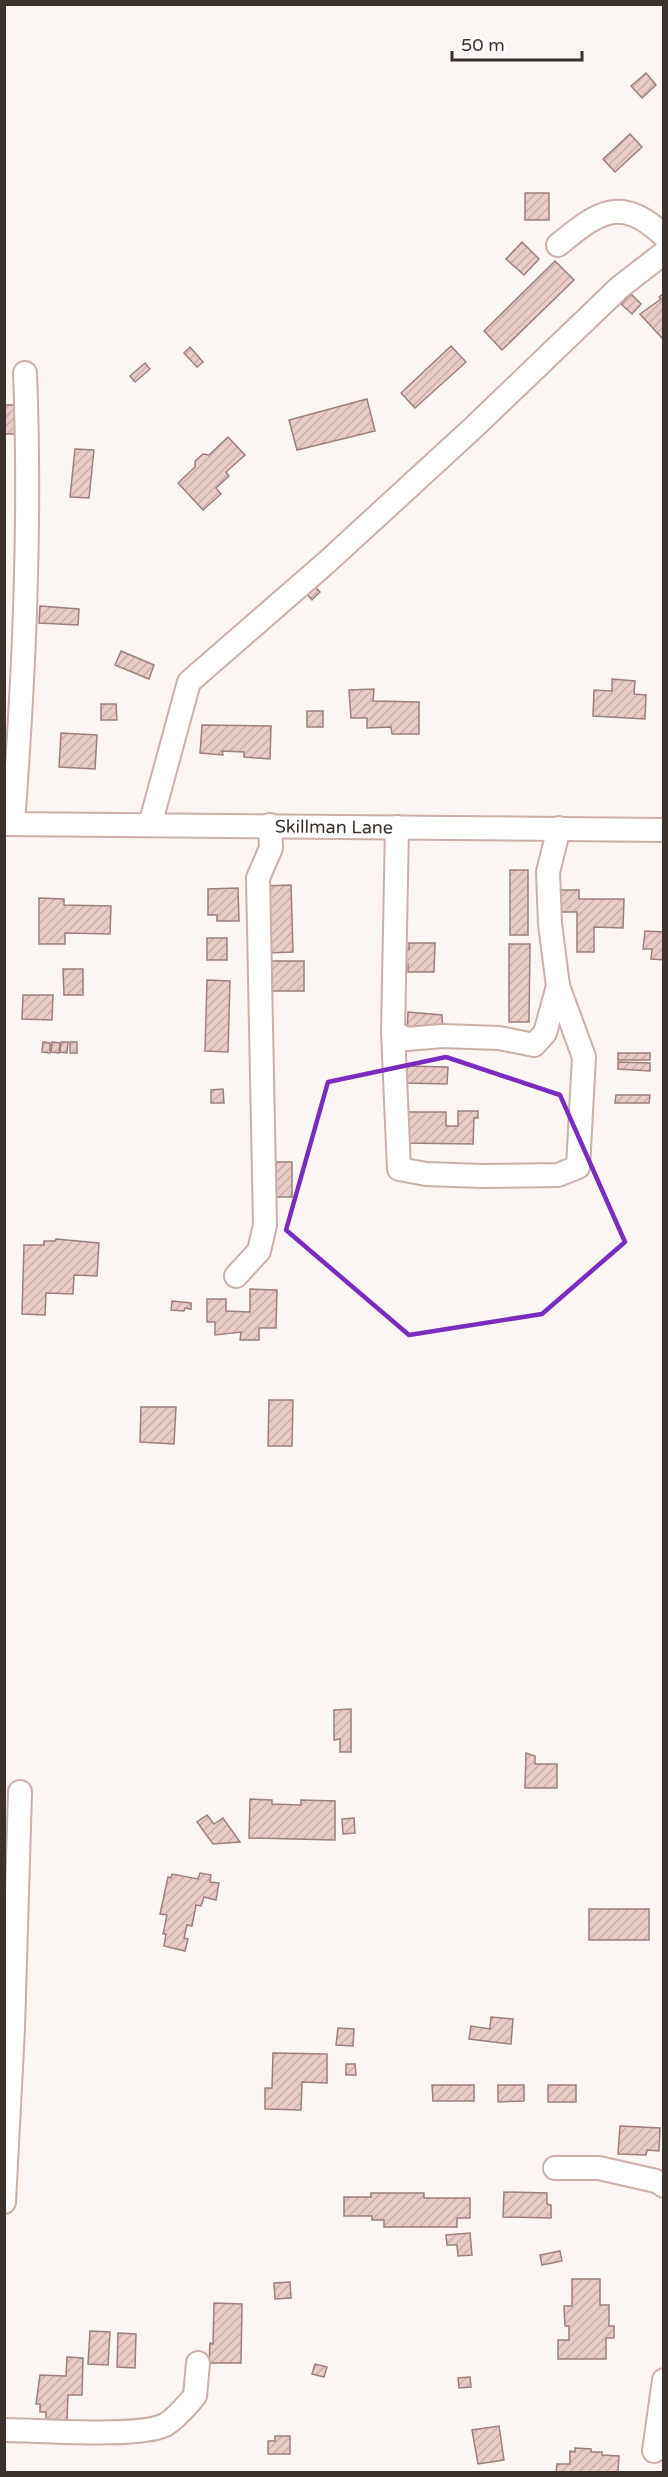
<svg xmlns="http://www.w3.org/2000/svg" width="668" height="2477" font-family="'Varela Round',sans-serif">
	<defs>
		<pattern id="building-hatch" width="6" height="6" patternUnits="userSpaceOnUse" patternTransform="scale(1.5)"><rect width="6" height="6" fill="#e9cbc8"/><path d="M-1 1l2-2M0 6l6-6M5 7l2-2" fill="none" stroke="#c9afac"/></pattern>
	</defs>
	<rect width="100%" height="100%" fill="#fbf5f3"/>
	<!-- building -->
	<g fill="url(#building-hatch)" stroke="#9b807e" stroke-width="1.5">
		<path d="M646,73L656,85L642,98L631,86Z"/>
		<path d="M630,134L642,147L615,172L603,159Z"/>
		<rect x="525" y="193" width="24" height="27"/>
		<path d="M522,242L539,259L524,275L506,259Z"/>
		<path d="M555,261L574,280L502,350L484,331Z"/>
		<path d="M664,293V337L662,338L640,314L661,299L659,297Z"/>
		<path d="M631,294L641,304L632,314L621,304Z"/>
		<path d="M451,346L466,362L415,408L401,393Z"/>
		<path d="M190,347L203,362L197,367L184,353Z"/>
		<path d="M145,363L150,369L135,382L130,376Z"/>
		<path d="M367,399L375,431L297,450L289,420Z"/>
		<rect x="4" y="405" width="11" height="29"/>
		<path d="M228,437L245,455L226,472L229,476L216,488L221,494L203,510L178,483L195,467V461L203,454L209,455Z"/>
		<path d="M75,449L94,450L89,498L70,497Z"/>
		<path d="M314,586L320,592L312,600L306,593Z"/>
		<path d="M40,606L79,609L78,625L39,623Z"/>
		<path d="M121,651L154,665L149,679L115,665Z"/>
		<path d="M612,679L635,681L634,694L646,695L645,719L593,716L594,690L612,691Z"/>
		<path d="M374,689L373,701L419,702V734H392L391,727L367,728V718H351L349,690Z"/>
		<path d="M101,704H116L117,720H101Z"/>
		<rect x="307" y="711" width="16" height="16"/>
		<path d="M202,725L271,726L270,759L244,757V752L222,751L223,755L200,753Z"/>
		<path d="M61,733L97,735L95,769L59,767Z"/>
		<rect x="510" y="870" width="18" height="65"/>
		<path d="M291,885L293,952L266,953L264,886Z"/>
		<path d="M238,888L239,921H217V915H208V889Z"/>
		<path d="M558,890H579V899H624L623,928L594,927V952H577V912H557Z"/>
		<path d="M39,898L64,899V905L111,906L110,934L65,933V944H39Z"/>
		<path d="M645,931L664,932V960L651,959L652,949H643Z"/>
		<rect x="207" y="938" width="20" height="22"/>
		<path d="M409,943H435L434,972H408V964H404V949H409Z"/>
		<path d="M509,944H530L529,1022H509Z"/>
		<rect x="262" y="961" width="42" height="30"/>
		<path d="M63,969H83V995H64Z"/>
		<path d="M207,980L230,981L228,1052L205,1051Z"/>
		<path d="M23,995H53L52,1020L22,1019Z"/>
		<path d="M408,1012L442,1015L443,1032L407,1033Z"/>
		<path d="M43,1042L50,1043V1053L42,1052Z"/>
		<path d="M52,1042L60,1043L59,1053L51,1052Z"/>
		<path d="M61,1042H68L67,1053L60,1052Z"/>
		<rect x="70" y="1042" width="7" height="11"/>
		<rect x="618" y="1053" width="32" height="7"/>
		<path d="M618,1062L650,1063V1071L618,1069Z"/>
		<path d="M407,1066L448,1067L447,1084L406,1083Z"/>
		<path d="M223,1089L224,1103H211V1090Z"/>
		<path d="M616,1095H650L649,1103H615Z"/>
		<path d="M458,1111H478V1118H474L473,1144L405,1143L406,1112H446V1126H458Z"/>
		<rect x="276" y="1162" width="16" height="35"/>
		<path d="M56,1239L99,1243L97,1276L74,1275L73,1294L46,1293L45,1315L22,1314L24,1245H44V1241H55Z"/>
		<path d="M250,1289L277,1290L276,1328H259V1340H240L241,1332L215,1335V1322H207V1299H226V1311L250,1312Z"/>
		<path d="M172,1301L191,1303V1309L185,1308L184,1311L171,1310Z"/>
		<path d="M269,1400H293L292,1446H268Z"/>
		<path d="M141,1407H176L174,1444L140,1442Z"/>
		<path d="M351,1709V1752H340V1739L334,1740V1710Z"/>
		<path d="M526,1753L535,1756V1764H557V1788H525Z"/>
		<path d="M250,1799L272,1800V1804L301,1805V1800L335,1801V1840L249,1838Z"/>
		<path d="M207,1815L214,1824L223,1818L240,1842L213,1844L197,1822Z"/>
		<path d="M354,1818L355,1833L343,1834L342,1819Z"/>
		<path d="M200,1873L211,1875L210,1882L219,1883L216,1900L204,1897L201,1906L196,1905L192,1926L187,1925L184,1938L188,1939L185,1951L164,1946L166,1934H163L167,1915L160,1914L168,1877L171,1878L172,1874L198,1879Z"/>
		<rect x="589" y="1909" width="60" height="31"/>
		<path d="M491,2017L513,2019L511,2044L469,2039L471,2026L490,2029Z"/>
		<path d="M338,2028L354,2029L353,2046L336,2045Z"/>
		<path d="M273,2053L327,2054V2083L302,2082L301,2110L265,2109V2088H272Z"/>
		<path d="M346,2064H355L356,2075H346Z"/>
		<path d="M432,2085H474V2101H433Z"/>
		<path d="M498,2085H524V2101L498,2102Z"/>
		<rect x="548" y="2085" width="28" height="17"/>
		<path d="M620,2126L660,2128L659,2151L647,2150L646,2155L618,2154Z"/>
		<path d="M504,2192L547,2193V2204L551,2205V2218L503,2217Z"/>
		<path d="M371,2193H424V2198H470V2218H457V2227H384V2220H372V2216H344V2197H371Z"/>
		<path d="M470,2233L472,2255L458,2256L457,2245H447L446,2235Z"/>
		<path d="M560,2251L562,2261L542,2265L540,2255Z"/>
		<path d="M572,2279H600V2305H609V2326H614V2338H606V2359H558V2340H569V2326H565L564,2306H572Z"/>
		<path d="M290,2282L291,2298L275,2299L274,2283Z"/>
		<path d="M214,2303L242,2304L241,2363H209L210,2343L213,2344Z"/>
		<path d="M90,2331L110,2332L108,2365L88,2364Z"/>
		<path d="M118,2333L136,2334L135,2368L117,2367Z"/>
		<path d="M67,2357L83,2358L82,2395H68L67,2420L46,2419V2412H40V2404H36L40,2375L66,2376Z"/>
		<path d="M315,2364L327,2367L324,2377L312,2374Z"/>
		<path d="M470,2377L471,2387L459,2388L458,2378Z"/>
		<path d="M499,2426L504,2460L478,2464L472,2430Z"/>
		<path d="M275,2436H290V2454H268V2441H275Z"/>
		<path d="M575,2448L591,2449V2452H602V2455L619,2456L618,2472H556L557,2464H570V2451L575,2452Z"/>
	</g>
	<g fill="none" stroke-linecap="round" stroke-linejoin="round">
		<defs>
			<g id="minor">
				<path d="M558,245C597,213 621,194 664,236"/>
				<path id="s1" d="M4,824L664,830"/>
				<path d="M13,824C24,674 31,524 25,373"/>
				<path d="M150,825L189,682L327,562L473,428L620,287L664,253"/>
				<path d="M397,827L393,1032L399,1169L426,1174L482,1176L558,1175L578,1167L584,1057L558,986L550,924L548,872L559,828"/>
				<path d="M393,1032L407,1039L442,1036L499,1038L534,1045L545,1033L558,986"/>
				<path d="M236,1276L259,1251L265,1225L258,878L271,848L270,825"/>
				<path d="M555,2168H599L656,2181L664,2186"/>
				<path d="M4,2202L13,2028L20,1792"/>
				<path d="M4,2430C39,2430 139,2438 165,2425C177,2418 186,2406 195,2396L198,2363"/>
				<path d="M654,2451L664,2380"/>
			</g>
		</defs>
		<!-- minor casing -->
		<use href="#minor" stroke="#cab0a6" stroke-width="26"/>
		<!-- minor -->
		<use href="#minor" stroke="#fff" stroke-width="22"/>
	</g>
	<!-- marked area -->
	<path fill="none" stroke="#7b2cbf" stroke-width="4.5" stroke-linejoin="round" d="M446,1057L560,1095L625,1242L542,1314L409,1335L286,1230L328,1082Z"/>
	<g text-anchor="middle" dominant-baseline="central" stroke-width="5" stroke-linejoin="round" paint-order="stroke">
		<!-- street labels -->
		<g font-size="18" fill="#3b312d" stroke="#fff">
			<text stroke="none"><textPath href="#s1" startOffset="330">Skillman Lane</textPath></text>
		</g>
	</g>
	<!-- border -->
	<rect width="668" height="2477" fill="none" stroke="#3b312d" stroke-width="12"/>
	<!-- scale -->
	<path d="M452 51v9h130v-9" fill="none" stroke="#3b312d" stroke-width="3"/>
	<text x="461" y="51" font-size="18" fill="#3b312d" stroke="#ffffff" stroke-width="4.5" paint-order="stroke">50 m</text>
</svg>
